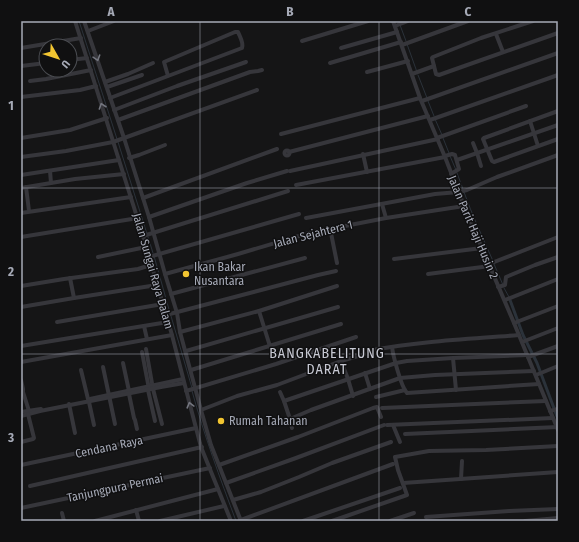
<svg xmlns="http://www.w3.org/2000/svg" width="579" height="542" font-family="'Fira Sans Condensed',sans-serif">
	<rect width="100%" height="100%" fill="#151516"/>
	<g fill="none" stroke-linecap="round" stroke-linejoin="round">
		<!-- stream -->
		<g stroke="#2b323a" stroke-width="1">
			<path d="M79,21L117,139"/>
			<path d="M400,25L406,41"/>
			<path d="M407,44L417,72"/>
			<path d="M418,75L427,98"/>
			<path d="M428,101L434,116"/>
			<path d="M435,119L442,135"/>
			<path d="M443,138L449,153"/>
			<path d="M118,142L147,234"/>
			<path d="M450,156L456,170"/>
			<path d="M457,173L463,189"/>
			<path d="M464,192C472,215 483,238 493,261"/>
			<path d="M148,237L153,253"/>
			<path d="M154,256L170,313"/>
			<path d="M494,264L503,285"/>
			<path d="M504,288L509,297"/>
			<path d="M171,316L192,388"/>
			<path d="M192,391C204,435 220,478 236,521"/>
		</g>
		<!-- canal -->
		<path stroke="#2b323a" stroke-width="3" d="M510,300L523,335L537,363L558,419"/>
		<!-- minor -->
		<g stroke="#36363b" stroke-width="4">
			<path d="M75,21L143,236L172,335L190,405L201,447L231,521"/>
			<path d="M84,21L124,138L149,217L165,274L177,313L180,332L201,410L211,445L241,521"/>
			<path d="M393,21L420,98L445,157L464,206L514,323L558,430"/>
			<path d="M533,21L481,38L433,57L432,58L436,74L439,75L453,70L558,33"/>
			<path d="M395,26L408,21"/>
			<path d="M88,31L114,21"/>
			<path d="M496,34L503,52"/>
			<path d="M302,41L368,21"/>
			<path d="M402,45L468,21"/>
			<path d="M21,48L81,38"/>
			<path d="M341,48L397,32"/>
			<path d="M70,60L87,58"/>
			<path d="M330,63L401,42"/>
			<path d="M21,66L46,63"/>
			<path d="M367,72L408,61"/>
			<path d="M412,74L434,66"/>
			<path d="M30,81L46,79L91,70"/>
			<path d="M105,82L128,74L153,63"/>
			<path d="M107,87L142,75"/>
			<path d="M21,97L80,90L96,86"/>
			<path d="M110,98L242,48C244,43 240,37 238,32H235L164,62L168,76"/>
			<path d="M422,101L558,53"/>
			<path d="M114,110L177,86L246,62"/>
			<path d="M558,111L484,138L483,139L492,161L494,162L558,139"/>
			<path d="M118,120L250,72L258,71L262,70"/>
			<path d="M430,120L558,75"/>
			<path d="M530,121L538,146"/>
			<path d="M281,134L420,98"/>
			<path d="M21,138L70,130L107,118"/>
			<path d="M437,138L526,106"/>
			<path d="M473,143L477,153L481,166"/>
			<circle cx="287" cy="153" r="2.5"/>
			<path d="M289,152L428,116"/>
			<path d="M363,154L367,172"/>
			<path d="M445,156L452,154L455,155L459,169L451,174"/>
			<path d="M21,157L66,151L113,142L257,90"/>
			<path d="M129,158L139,155L165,145"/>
			<path d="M457,160L558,125"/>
			<path d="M50,171L51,183"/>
			<path d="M290,171L438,139"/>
			<path d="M21,175L119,160"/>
			<path d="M296,185L445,157"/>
			<path d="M26,187L29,211"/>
			<path d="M21,188L75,179L124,174"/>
			<path d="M143,198L277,149"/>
			<path d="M382,204L386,218"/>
			<path d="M21,213L131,197"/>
			<path d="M149,217L247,183L287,171"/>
			<path d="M306,218L435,194L459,192L467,190L497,177L558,155"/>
			<path d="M330,228L337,263"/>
			<path d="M143,236L288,191"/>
			<path d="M21,237L138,218"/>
			<path d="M98,257L146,247"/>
			<path d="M149,257L299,214"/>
			<path d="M394,259L482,248"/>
			<path d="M489,264L558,237"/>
			<path d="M165,274L238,254L309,233L386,218L464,206"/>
			<path d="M428,274L490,266"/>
			<path d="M70,278L74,298"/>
			<path d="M21,286L64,279L138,269L151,265"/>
			<path d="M498,287L505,285L506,277L535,265L558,257"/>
			<path d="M171,294L305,258"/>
			<path d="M505,300L558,279"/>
			<path d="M21,307L74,298L157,285"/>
			<path d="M259,311L273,356"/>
			<path d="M166,315L318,275L336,271"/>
			<path d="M57,322L163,304"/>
			<path d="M514,323L558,306"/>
			<path d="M144,326L147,339"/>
			<path d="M180,332L259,311L337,286"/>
			<path d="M522,342L558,328"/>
			<path d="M21,346L168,322"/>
			<path d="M392,347C393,355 401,387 407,393L539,384"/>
			<path d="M146,349L153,389L162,424"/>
			<path d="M373,350C421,341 471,339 519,335"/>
			<path d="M186,351L338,307"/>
			<path d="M142,352L149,389"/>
			<path d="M527,355L453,358L407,361L396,363L284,401L290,419L311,410L400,378L435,375L534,371"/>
			<path d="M528,357L558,346"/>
			<path d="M453,358L456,390"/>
			<path d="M341,361L348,379L353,396"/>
			<path d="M21,362L172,335"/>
			<path d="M123,363L129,391"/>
			<path d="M103,367L115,424"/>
			<path d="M81,370L88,399"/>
			<path d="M191,370L341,324"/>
			<path d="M365,373L370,389"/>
			<path d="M536,375L558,366"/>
			<path d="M21,380L23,389V392H21"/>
			<path d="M148,390L155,421"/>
			<path d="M186,391L276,364L356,337"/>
			<path d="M23,392L29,411"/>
			<path d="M280,392L284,401"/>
			<path d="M129,394L134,418L135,420L137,429"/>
			<path d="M376,397L405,390"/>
			<path d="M90,399L183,379"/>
			<path d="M89,402L94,425"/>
			<path d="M69,404L75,433"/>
			<path d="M382,408L546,401"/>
			<path d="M201,410L237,396L277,385L341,361L365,354"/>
			<path d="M550,411L558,409"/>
			<path d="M21,412L41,409"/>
			<path d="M21,416L40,411L161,387L184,383"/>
			<path d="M290,419L292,428"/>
			<path d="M387,425L553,418"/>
			<path d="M393,425L400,442"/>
			<path d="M405,434L558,427"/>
			<path d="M21,442L33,439L34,438L28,414"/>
			<path d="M21,465L196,428"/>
			<path d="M219,465L298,437L373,408L377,407L381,417"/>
			<path d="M461,479L462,461"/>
			<path d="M226,483L296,458L384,425"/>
			<path d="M403,483L558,472"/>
			<path d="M30,486L202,447"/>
			<path d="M233,500L261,492L299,477L332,463L391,442"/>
			<path d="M21,508L210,468"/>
			<path d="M136,510L139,521"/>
			<path d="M62,513L64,521"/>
			<path d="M426,517L509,511L558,509"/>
			<path d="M241,520L393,464"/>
			<path d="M95,521L218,489"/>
			<path d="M160,521L224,506"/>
			<path d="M303,521L400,488"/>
			<path d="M332,521L407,495L398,470L395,457L429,451L486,450L558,446"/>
			<path d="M390,521L414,513"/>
			<path d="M525,521L558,518"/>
		</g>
	</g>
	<!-- one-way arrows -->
	<defs><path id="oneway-chevron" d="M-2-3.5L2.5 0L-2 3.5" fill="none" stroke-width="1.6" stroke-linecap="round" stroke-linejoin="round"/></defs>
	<g stroke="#74767f">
		<use href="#oneway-chevron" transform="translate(97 58) rotate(72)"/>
		<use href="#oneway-chevron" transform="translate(102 106) rotate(-109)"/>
		<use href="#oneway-chevron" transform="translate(190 405) rotate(-105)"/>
	</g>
	<!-- grid -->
	<path fill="none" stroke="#a6aab7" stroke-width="1" stroke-opacity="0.55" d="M200,21V521M379,21V521M21,188H558M21,354H558"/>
	<!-- markers -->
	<g fill="#f2c531" stroke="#101011" stroke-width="1.5">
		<circle cx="186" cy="274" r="4"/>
		<circle cx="221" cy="421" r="4"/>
	</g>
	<g text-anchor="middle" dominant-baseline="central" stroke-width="3" stroke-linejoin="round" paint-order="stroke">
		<!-- street labels -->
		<g font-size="12" fill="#a6aab7" stroke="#101011">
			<text transform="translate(473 227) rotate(67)">Jalan Parit Haji Husin 2</text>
			<text transform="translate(313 234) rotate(-14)">Jalan Sejahtera 1</text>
			<text transform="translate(153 271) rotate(74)">Jalan Sungai Raya Dalam</text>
			<text transform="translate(109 447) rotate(-12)">Cendana Raya</text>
			<text transform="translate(115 488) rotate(-12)">Tanjungpura Permai</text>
		</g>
		<!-- poi labels -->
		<g font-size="12" fill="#a6aab7" stroke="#101011" text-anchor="start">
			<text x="194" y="267">Ikan Bakar<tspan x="194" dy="14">Nusantara</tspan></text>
			<text x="229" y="421">Rumah Tahanan</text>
		</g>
		<!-- quarter labels -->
		<g font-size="14" letter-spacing="1" fill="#c7c9d3" stroke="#101011">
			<text x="327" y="353">BANGKABELITUNG<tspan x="327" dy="16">DARAT</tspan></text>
		</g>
	</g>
	<!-- border -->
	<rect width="579" height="542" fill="none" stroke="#101011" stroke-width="44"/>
	<!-- north arrow -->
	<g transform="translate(58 58) rotate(129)"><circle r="19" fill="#101011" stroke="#4c4e53"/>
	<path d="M0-3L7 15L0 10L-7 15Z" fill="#f2c531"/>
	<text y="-6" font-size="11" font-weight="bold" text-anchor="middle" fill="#a6aab7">U</text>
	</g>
	<rect x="22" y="22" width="535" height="498" fill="none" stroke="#a6aab7" stroke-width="1.5"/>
	<g font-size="13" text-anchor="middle" font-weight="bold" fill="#a6aab7">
		<text x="111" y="16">A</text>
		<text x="290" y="16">B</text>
		<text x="468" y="16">C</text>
		<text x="11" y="110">1</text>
		<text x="11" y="276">2</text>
		<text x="11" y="442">3</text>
	</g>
</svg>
